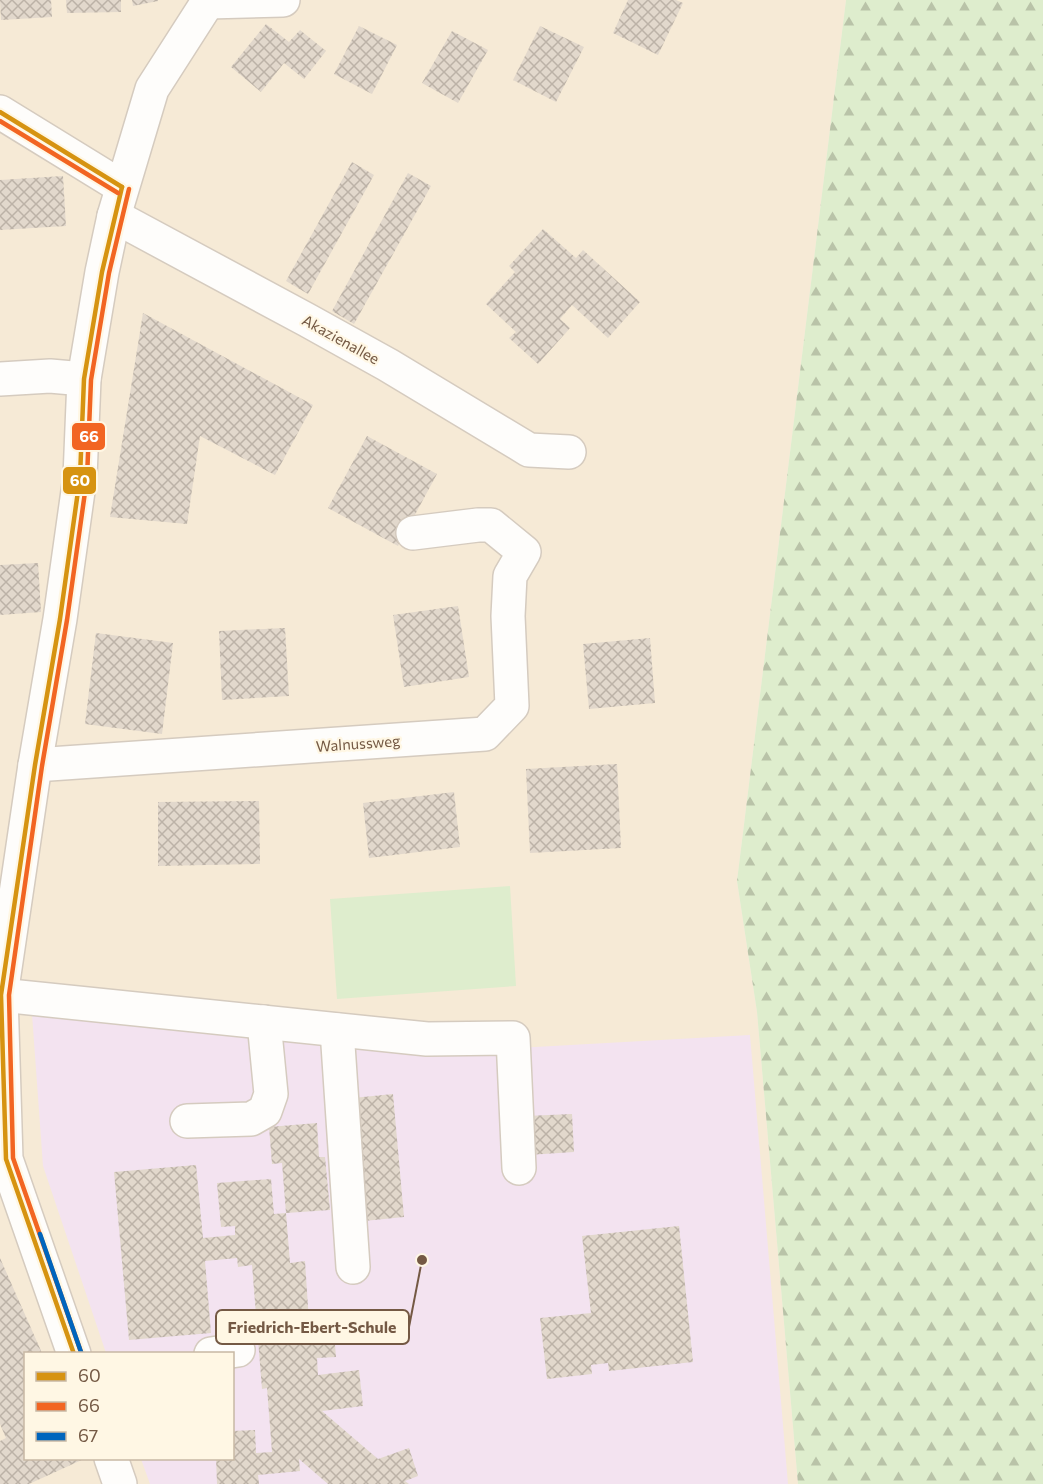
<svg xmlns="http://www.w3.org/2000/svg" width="1043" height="1484" font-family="Commissioner,sans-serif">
	<defs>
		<pattern id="forest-firs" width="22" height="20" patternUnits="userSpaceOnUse" patternTransform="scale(1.5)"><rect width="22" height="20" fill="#deedcd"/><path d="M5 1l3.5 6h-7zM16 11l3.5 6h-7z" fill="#b9c3a8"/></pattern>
		<pattern id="building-cross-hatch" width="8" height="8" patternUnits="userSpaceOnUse" patternTransform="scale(1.5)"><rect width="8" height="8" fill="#e2d8cc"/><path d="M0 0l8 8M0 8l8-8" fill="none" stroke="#bcb2a7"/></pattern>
	</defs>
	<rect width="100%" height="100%" fill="#f6f0e4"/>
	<!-- residential -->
	<path fill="#f6ead6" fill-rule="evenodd" d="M0,0H846L737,881L757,1012L798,1484H0ZM26,1354H232V1458H26Z"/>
	<!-- education -->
	<path fill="#f3e3f0" d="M32,1014L429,1053L750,1035L788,1484H150L141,1459L232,1458V1354L106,1353L43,1166Z"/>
	<!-- forest -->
	<path fill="url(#forest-firs)" d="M846,0H1043V1484H798L757,1012L737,881Z"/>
	<!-- pitch -->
	<path fill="#deedcd" d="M510,886L516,986L337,999L330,899Z"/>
	<!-- building -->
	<g fill="url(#building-cross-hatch)">
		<path d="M0,0H51L52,17L1,20Z"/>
		<path d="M66,0H121V12L67,13Z"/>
		<path d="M132,0H158V1L133,6Z"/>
		<path d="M628,0H676L683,3L658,55L613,33Z"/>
		<path d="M266,24L289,42L300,30L326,51L304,79L284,63L261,92L231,67Z"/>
		<path d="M359,26L397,45L372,94L334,74Z"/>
		<path d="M540,26L584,47L556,102L513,80Z"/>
		<path d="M452,31L488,50L458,103L422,83Z"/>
		<path d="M352,162L374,175L308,294L286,281Z"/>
		<path d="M408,173L431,186L354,324L332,311Z"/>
		<path d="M63,176L66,226L0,230V180Z"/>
		<path d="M543,229L576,258L583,250L640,302L608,338L572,305L560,319L570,328L538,364L509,338L516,332L486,304L515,272L509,266Z"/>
		<path d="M143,313L313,405L275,475L200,436L187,524L110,517Z"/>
		<path d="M367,436L437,474L398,546L328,508Z"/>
		<path d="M38,563L41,612L0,615V565Z"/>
		<path d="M458,606L469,677L404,687L393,615Z"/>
		<path d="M285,628L289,696L222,700L219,631Z"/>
		<path d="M96,633L173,643L162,734L85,724Z"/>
		<path d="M650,638L655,703L589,709L583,644Z"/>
		<path d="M617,764L621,848L530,853L526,769Z"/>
		<path d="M454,792L460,847L369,858L363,803Z"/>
		<path d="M259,801L260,864L158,866V802Z"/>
		<path d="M393,1094L404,1217L364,1221L353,1098Z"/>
		<path d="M572,1114L574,1152L528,1155L526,1116Z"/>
		<path d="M317,1123L319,1157H325L330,1210L286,1213L282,1163L272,1164L269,1127Z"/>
		<path d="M196,1165L203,1238L235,1235V1226L221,1227L217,1183L271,1179L274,1214L286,1213L290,1263L305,1261L309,1322L333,1320L336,1357L317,1358L318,1375L359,1370L363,1406L322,1411L378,1459L409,1448L418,1476L405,1481L409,1484H328L299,1459L300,1471L258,1475L259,1484H217L216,1458H232V1431L255,1430L256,1453L272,1452L267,1388L262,1389L252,1265L238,1267L237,1258L205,1261L211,1333L129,1340L114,1172Z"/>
		<path d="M679,1226L693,1362L609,1371L608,1363L591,1365L592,1374L547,1379L540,1318L591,1313L582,1236Z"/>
		<path d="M0,1258L42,1353H26V1458H86L29,1484H0V1441L6,1438L0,1424Z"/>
	</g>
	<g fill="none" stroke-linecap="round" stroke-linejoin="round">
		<defs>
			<g id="minor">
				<path d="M208,2L283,0"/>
				<path d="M0,112L122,187"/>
				<path d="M114,216L307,320L388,365L529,450L569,452"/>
				<path d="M0,379L50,376L84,379"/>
				<path d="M35,765L485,734L512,706L508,616L510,576L524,552L491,525H478L413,533"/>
				<path d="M0,995L427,1039L513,1038L519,1168"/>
				<path d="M337,1030L353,1267"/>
				<path d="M187,1121L251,1119L265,1111L271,1094L264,1022"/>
				<path d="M74,1354L6,1159L1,995L35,765L60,619L80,477L84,379L102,272L114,216L152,89L209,0"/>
				<path d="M211,1354L238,1350"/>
				<path d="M111,1458L120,1484"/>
			</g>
		</defs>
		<!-- minor casing -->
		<use href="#minor" stroke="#d5cbbf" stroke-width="36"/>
		<!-- minor -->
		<use href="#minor" stroke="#fefdfb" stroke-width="33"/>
		<defs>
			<g id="bus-1">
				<path d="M0,112L122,187"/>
				<path d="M74,1354L6,1159L1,995L35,765L60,619L80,477L84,379L102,272L122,187"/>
			</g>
			<g id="bus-2">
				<path d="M0,121L118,193"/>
				<path d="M81,1352L13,1158L9,995L42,766L67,620L87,478L91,380L109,273L129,189"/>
			</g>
			<path id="bus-3" d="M40,1234L81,1352"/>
		</defs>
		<!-- bus-1 casing -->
		<use href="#bus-1" stroke="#fff7e4" stroke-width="9"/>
		<!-- bus-2 casing -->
		<use href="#bus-2" stroke="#fff7e4" stroke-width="9"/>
		<!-- bus-3 casing -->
		<use href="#bus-3" stroke="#fff7e4" stroke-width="9"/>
		<!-- bus-1 -->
		<use href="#bus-1" stroke="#d69311" stroke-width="4.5"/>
		<!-- bus-2 -->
		<use href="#bus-2" stroke="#f26522" stroke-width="4.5"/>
		<!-- bus-3 -->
		<use href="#bus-3" stroke="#0065bd" stroke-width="4.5"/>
	</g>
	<g text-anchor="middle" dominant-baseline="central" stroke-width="4.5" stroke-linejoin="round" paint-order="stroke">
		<!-- street labels -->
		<g font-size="15" fill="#745944" stroke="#fff7e4">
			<text transform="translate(341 339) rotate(29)">Akazienallee</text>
			<text transform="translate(358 743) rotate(-4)">Walnussweg</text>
		</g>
	</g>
	<!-- callouts -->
	<path fill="none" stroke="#745944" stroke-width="2" d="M422 1260L409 1327"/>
	<circle fill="#745944" stroke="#fff7e4" stroke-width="2" cx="422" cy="1260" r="6"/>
	<rect fill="#fff7e4" stroke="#745944" stroke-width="2" x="216" y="1310" width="193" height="34" rx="6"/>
	<g font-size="16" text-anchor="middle" font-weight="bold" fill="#745944">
		<text x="312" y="1333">Friedrich-Ebert-Schule</text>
	</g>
	<g stroke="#fff7e4" stroke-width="2">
		<rect x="71" y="422" width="35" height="29" rx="6" fill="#f26522"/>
		<rect x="62" y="466" width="35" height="29" rx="6" fill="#d69311"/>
	</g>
	<g font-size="16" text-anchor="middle" font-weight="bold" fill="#fff">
		<text x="89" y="442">66</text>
		<text x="80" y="486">60</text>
	</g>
	<!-- legend -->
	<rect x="24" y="1352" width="210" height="108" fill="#fff7e4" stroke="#c7b8a4" stroke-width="1.5"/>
	<rect x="36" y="1372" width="30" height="9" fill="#d69311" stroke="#c7b8a4" stroke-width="1.5"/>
	<text x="78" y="1382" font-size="18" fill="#745944">60</text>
	<rect x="36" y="1402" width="30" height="9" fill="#f26522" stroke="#c7b8a4" stroke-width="1.5"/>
	<text x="78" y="1412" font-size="18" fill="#745944">66</text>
	<rect x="36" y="1432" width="30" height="9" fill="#0065bd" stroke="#c7b8a4" stroke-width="1.5"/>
	<text x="78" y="1442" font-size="18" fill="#745944">67</text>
</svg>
